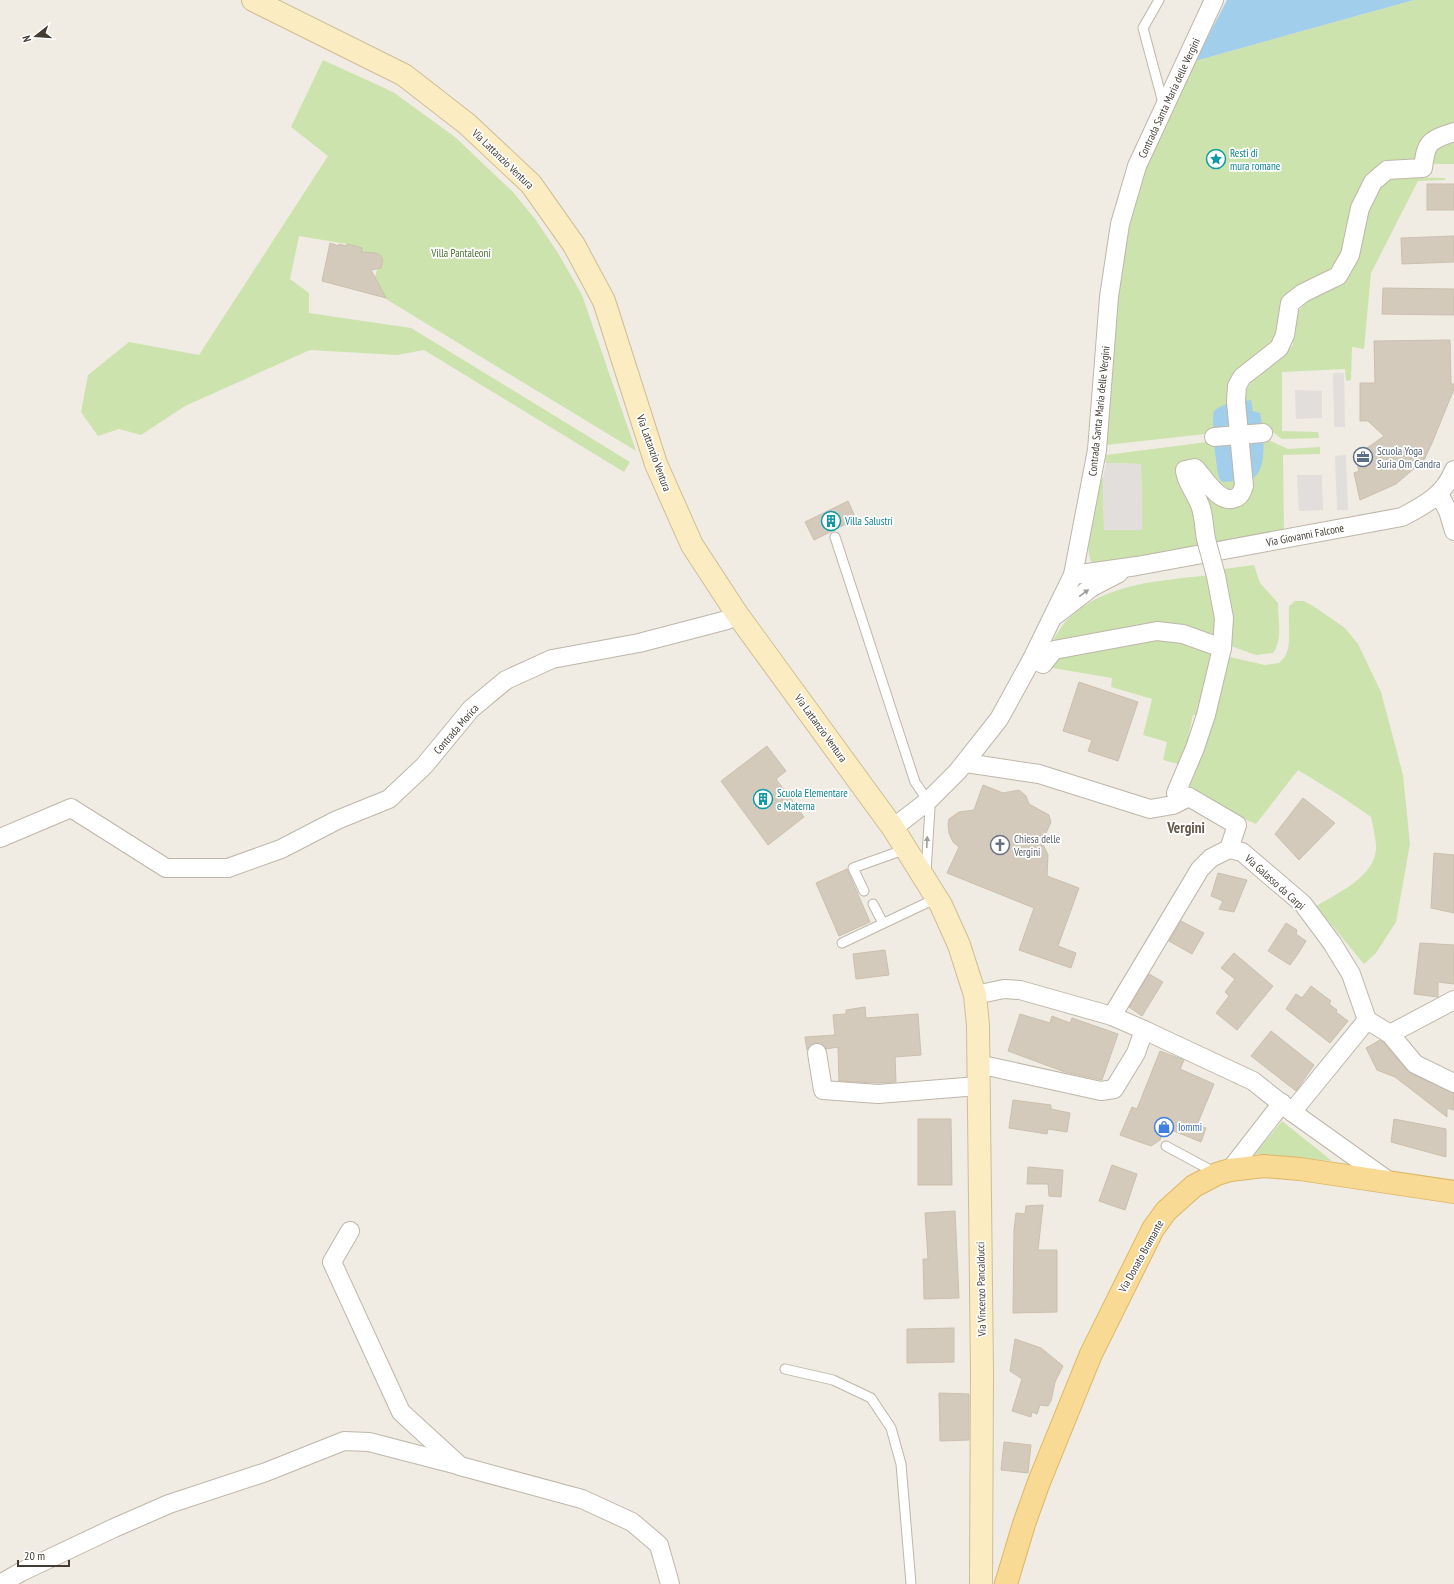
<svg xmlns="http://www.w3.org/2000/svg" width="1454" height="1584" font-family="'PT Sans Narrow',sans-serif">
	<rect width="100%" height="100%" fill="#f0ece3"/>
	<!-- green -->
	<g fill="#cce3ad">
		<path d="M1414,0H1454V129L1415,164L1381,163L1362,183L1351,208L1342,253L1336,266L1327,275L1303,285L1278,339L1230,402L1214,433L1106,445L1119,265L1137,186L1195,61Z"/>
		<path d="M323,60L393,92L455,137L513,192L535,219L558,253L582,295L636,451L381,296L374,281L377,269L381,268L383,261L381,256L376,253L361,252L362,248L347,244L299,236L290,279L309,293V313L411,328L630,462L624,472L424,350L397,355L310,350L185,406L141,435L119,429L98,436L81,412L88,375L129,342L199,355L328,156L291,127Z"/>
		<path d="M1454,140V164H1428C1432,148 1438,144 1454,140Z"/>
		<path d="M1395,177L1446,178L1444,180L1418,181L1371,273L1364,349L1352,347L1351,380L1346,381L1345,369L1282,372V431L1318,432L1319,438L1282,439L1274,433L1263,431L1257,413L1240,401C1246,391 1252,379 1261,371C1271,362 1283,355 1293,345L1292,326L1296,314L1309,299L1348,276L1355,264L1363,224L1377,191L1385,183Z"/>
		<path d="M1264,438L1288,449L1320,447V454L1283,455L1284,533L1212,546L1189,472L1235,505H1242L1248,497V479L1260,469Z"/>
		<path d="M1215,441L1216,465L1238,480L1240,491L1189,489L1203,549L1095,566C1092,563 1090,560 1089,555C1086,538 1096,499 1099,480L1103,478L1104,530L1142,529L1141,464L1106,463L1104,456L1106,455Z"/>
		<path d="M1254,565L1260,583L1278,603C1278,620 1283,639 1273,653L1256,655L1228,645L1223,569Z"/>
		<path d="M1211,575L1218,645L1185,630L1050,646C1055,638 1060,627 1067,620C1105,582 1161,581 1211,575Z"/>
		<path d="M1295,601H1304L1313,606L1345,628L1358,644L1381,692L1403,775L1410,844L1396,922L1376,953L1364,964L1316,906C1338,893 1378,875 1376,845C1375,836 1373,826 1371,817L1342,797L1298,770L1256,824L1185,793L1225,656L1265,665L1279,663C1282,660 1286,656 1287,652C1291,642 1288,619 1289,606Z"/>
		<path d="M1154,638L1183,639L1216,652L1202,714L1193,715L1182,765L1163,760L1167,742L1143,735L1152,699L1111,687L1112,678L1047,667L1055,658Z"/>
		<path d="M1282,1121L1332,1161L1255,1154Z"/>
	</g>
	<!-- parking -->
	<g fill="#e1dedb">
		<path d="M1333,373H1344L1345,427H1334Z"/>
		<path d="M1295,390L1322,391V418L1296,419Z"/>
		<path d="M1346,455L1348,510H1337L1335,456Z"/>
		<path d="M1106,463L1141,464L1142,530H1104L1103,478Z"/>
		<path d="M1297,475H1322L1323,510L1299,511Z"/>
	</g>
	<!-- water -->
	<g fill="#a1ceeb">
		<path d="M1227,0H1414L1195,61Z"/>
		<path d="M1251,400L1253,411L1260,413C1263,428 1269,469 1253,478C1244,482 1231,481 1222,482C1221,480 1219,479 1219,477C1216,470 1211,418 1214,411C1225,402 1237,402 1251,400Z"/>
	</g>
	<!-- building -->
	<g fill="#d4cabc" stroke="#cbbfad">
		<rect x="1427" y="184" width="27" height="26"/>
		<path d="M1454,236V262L1402,264L1401,238Z"/>
		<path d="M330,243L339,246V244L346,246L347,244L362,248L361,252L376,253L381,256L383,261L381,268L371,270L386,298L322,281Z"/>
		<path d="M1383,288L1454,289V315L1382,314Z"/>
		<path d="M1450,340L1451,384H1454V389L1432,443L1424,460L1396,484L1360,500L1354,473L1359,471L1354,452L1367,448L1384,436L1368,421H1360V383H1375L1374,341Z"/>
		<path d="M848,501L856,519L814,540L805,522Z"/>
		<path d="M1079,682L1138,702L1118,761L1088,751L1092,740L1063,731Z"/>
		<path d="M767,746L786,771L776,779L804,817L768,845L721,781Z"/>
		<path d="M983,785L1003,793L1019,790L1026,796L1029,804L1049,815L1051,822L1042,842L1048,855L1047,876L1079,888L1058,946L1076,953L1071,968L1019,950L1034,908L947,873L959,847L953,842L949,833L948,824L949,819L959,812L974,810Z"/>
		<path d="M1303,798L1335,823L1299,860L1275,834Z"/>
		<path d="M1434,853L1454,855V913L1431,908Z"/>
		<path d="M847,869L870,922L839,936L816,883Z"/>
		<path d="M1218,873L1247,880L1234,912L1219,909L1223,901L1211,896Z"/>
		<path d="M1181,921L1204,933L1192,954L1169,941Z"/>
		<path d="M1286,923L1297,930L1296,934L1306,941L1298,954L1290,965L1268,951Z"/>
		<path d="M1420,943L1454,945V984L1438,982V997L1414,994Z"/>
		<path d="M885,950L889,975L856,979L853,954Z"/>
		<path d="M1234,953L1273,986L1237,1030L1216,1013L1229,996L1225,992L1235,979L1221,968Z"/>
		<path d="M1149,974L1163,982L1142,1016L1129,1007Z"/>
		<path d="M1311,986L1331,1001L1329,1004L1337,1010L1336,1012L1348,1021L1330,1043L1286,1009L1296,994L1302,998Z"/>
		<path d="M865,1007L866,1018L918,1014L921,1055L895,1057L896,1082L878,1083L839,1081L838,1047L826,1049L821,1043H816L810,1045L807,1050L805,1037L835,1035L833,1015L846,1014V1010Z"/>
		<path d="M1020,1014L1050,1023L1052,1016L1070,1023L1072,1018L1118,1034L1102,1080L1065,1072L1008,1051Z"/>
		<path d="M1271,1031L1314,1065L1296,1091L1251,1056Z"/>
		<path d="M1380,1040L1383,1042L1410,1073L1454,1093V1110L1447,1108V1117L1395,1077L1377,1070L1366,1048Z"/>
		<path d="M1160,1051L1184,1060L1180,1069L1214,1084L1197,1125L1206,1128L1201,1142L1164,1127L1160,1140L1151,1146L1120,1135L1132,1107L1137,1109Z"/>
		<path d="M1013,1100L1051,1105V1109L1070,1113L1067,1132L1048,1129L1047,1134L1009,1128Z"/>
		<path d="M918,1119H951L952,1185H918Z"/>
		<path d="M1394,1119L1446,1129V1157L1391,1142Z"/>
		<path d="M1112,1165L1137,1174L1125,1210L1099,1201Z"/>
		<path d="M1028,1167L1063,1170L1061,1197L1049,1196L1048,1184H1027Z"/>
		<path d="M1043,1205L1038,1250H1057V1312L1013,1313L1014,1230L1016,1213L1025,1214L1026,1206Z"/>
		<path d="M955,1211L959,1298L924,1299L923,1259H928L925,1213Z"/>
		<path d="M954,1328V1362L907,1363V1329Z"/>
		<path d="M1015,1339L1041,1348L1063,1366L1055,1382L1051,1401L1048,1406L1040,1405L1037,1414L1032,1412L1031,1417L1012,1411L1022,1379L1010,1371Z"/>
		<path d="M939,1393L969,1394V1440L940,1441Z"/>
		<path d="M1004,1442L1031,1445L1028,1473L1001,1470Z"/>
	</g>
	<g fill="none" stroke-linecap="round" stroke-linejoin="round">
		<defs>
			<g id="lane">
				<path d="M1159,0L1143,28L1162,99L1168,102"/>
				<path d="M835,537L915,782L928,801L930,808L926,872"/>
				<path d="M864,891L853,868L906,849"/>
				<path d="M873,904L883,923"/>
				<path d="M842,943L937,898"/>
				<path d="M1166,1146L1216,1173"/>
				<path d="M785,1369L833,1380L871,1398L891,1428L901,1464L911,1584"/>
			</g>
			<g id="street">
				<path d="M1214,437L1263,433"/>
				<path d="M1439,494L1448,511L1454,531"/>
				<path d="M1206,539C1204,529 1204,517 1201,508C1198,497 1185,480 1185,470L1195,468C1204,477 1219,505 1235,498C1241,496 1242,491 1244,486L1236,402L1237,386L1242,377L1279,348L1285,335L1290,303L1303,293L1338,276L1350,255L1360,208L1373,182L1387,170L1423,168C1426,142 1429,140 1454,132"/>
				<path d="M1073,575L1137,566L1402,517C1425,505 1444,495 1454,470"/>
				<path d="M1216,576L1224,618L1222,648"/>
				<path d="M1057,614L1092,587L1119,573"/>
				<path d="M1032,659L1043,664L1054,650L1157,631L1183,634L1222,648L1206,715L1195,748L1176,793L1189,797L1237,825L1229,849"/>
				<path d="M966,763L1039,774L1150,809L1173,805L1189,797"/>
				<path d="M893,828L928,801L958,771L999,719L1032,659L1073,575L1097,450L1109,297L1120,224L1137,166L1214,0"/>
				<path d="M0,838L71,808L166,868H228L281,849L337,820L389,799L424,766L471,709L506,680L552,659L639,643L727,620L737,614"/>
				<path d="M975,995L1004,989L1020,990L1112,1016L1144,1030L1253,1081L1292,1112L1390,1182"/>
				<path d="M1112,1016L1200,869L1211,858L1229,849L1242,852L1303,904L1332,943L1351,974L1367,1020"/>
				<path d="M1390,1034L1454,1000"/>
				<path d="M817,1053L823,1090L878,1094L978,1086"/>
				<path d="M978,1064L1101,1091L1114,1089L1136,1053L1144,1030"/>
				<path d="M1292,1112L1367,1020L1390,1034L1415,1064L1454,1083"/>
				<path d="M1230,1170L1282,1103"/>
				<path d="M350,1231L332,1262L401,1412L460,1466L582,1499L632,1522L659,1545L670,1584"/>
				<path d="M0,1584L21,1572L114,1528L169,1504L266,1472L344,1441L369,1442L458,1465"/>
			</g>
			<path id="secondary" d="M253,0L404,75L467,124L531,184L574,245L604,301L656,464L692,545L737,614L893,828L941,905L959,945L975,995L978,1025L982,1373L981,1584"/>
			<path id="primary" d="M1006,1584L1024,1524L1039,1482L1091,1354L1153,1229L1166,1211L1194,1186L1217,1174L1230,1170L1264,1166L1300,1169L1454,1192"/>
		</defs>
		<!-- lane casing -->
		<use href="#lane" stroke="#beb6a9" stroke-width="11"/>
		<!-- street casing -->
		<use href="#street" stroke="#beb6a9" stroke-width="20"/>
		<!-- secondary casing -->
		<use href="#secondary" stroke="#cebe95" stroke-width="24"/>
		<!-- primary casing -->
		<use href="#primary" stroke="#dcb665" stroke-width="24"/>
		<!-- lane -->
		<use href="#lane" stroke="#fff" stroke-width="9"/>
		<!-- street -->
		<use href="#street" stroke="#fff" stroke-width="18"/>
		<!-- secondary -->
		<use href="#secondary" stroke="#fbecc2" stroke-width="22"/>
		<!-- primary -->
		<use href="#primary" stroke="#f9da94" stroke-width="22"/>
		<defs>
			<path id="street-bridge" d="M1206,539L1216,576"/>
		</defs>
		<!-- street-bridge casing -->
		<use href="#street-bridge" stroke="#beb6a9" stroke-width="20" stroke-linecap="butt"/>
		<!-- street-bridge -->
		<use href="#street-bridge" stroke="#fff" stroke-width="18"/>
	</g>
	<!-- one-way arrows -->
	<defs><path id="oneway-solid" d="M-6-.8H1V-3.2L6.5 0L1 3.2V.8H-6Z"/></defs>
	<g fill="#a09e99">
		<use href="#oneway-solid" transform="translate(1084 593) rotate(-36)"/>
		<use href="#oneway-solid" transform="translate(927 842) rotate(-87)"/>
	</g>
	<!-- icons -->
	<defs>
		<symbol id="sight-ring" viewBox="-11 -11 22 22"><circle r="9.5" fill="#fff" stroke="#0f9aa8" stroke-width="1.5"/><path d="M0-6L1.8-2.2L6-1.7L2.9 1.2L3.7 5.4L0 3.3L-3.7 5.4L-2.9 1.2L-6-1.7L-1.8-2.2Z" fill="#0f9aa8"/></symbol>
		<symbol id="office-ring" viewBox="-11 -11 22 22"><circle r="9.5" fill="#fff" stroke="#5c6f8a" stroke-width="1.5"/><path d="M-6-3h4V-5.5h4V-3h4V5H-6ZM-1-4.5V-3h2v-1.5ZM-6 0V1H6V0Z" fill="#5c6f8a"/></symbol>
		<symbol id="building-ring" viewBox="-11 -11 22 22"><circle r="9.5" fill="#fff" stroke="#0f9aa8" stroke-width="1.5"/><path d="M-4-6H4V6H1V3H-1V6H-4ZM-2.5-4.3h1.7v1.8h-1.7ZM.8-4.3h1.7v1.8H.8ZM-2.5-1h1.7V.8h-1.7ZM.8-1h1.7V.8H.8Z" fill="#0f9aa8"/></symbol>
		<symbol id="church-ring" viewBox="-11 -11 22 22"><circle r="9.5" fill="#fff" stroke="#6b7280" stroke-width="1.5"/><path d="M-1.2-6h2.4v3.5h3.3v2.4h-3.3V6h-2.4V-.1h-3.3v-2.4h3.3Z" fill="#6b7280"/></symbol>
		<symbol id="shop-ring" viewBox="-11 -11 22 22"><circle r="9.5" fill="#fff" stroke="#3f7fe0" stroke-width="1.5"/><path d="M-5-2.5h2.3a2.7 3.5 0 0 1 5.4 0H5L5.5 6h-11ZM-1.5-2.5h3a1.5 2.3 0 0 0-3 0Z" fill="#3f7fe0"/></symbol>
	</defs>
	<g fill-rule="evenodd">
		<use href="#sight-ring" x="1205" y="148" width="22" height="22"/>
		<use href="#office-ring" x="1352" y="446" width="22" height="22"/>
		<use href="#building-ring" x="820" y="510" width="22" height="22"/>
		<use href="#building-ring" x="752" y="788" width="22" height="22"/>
		<use href="#church-ring" x="989" y="834" width="22" height="22"/>
		<use href="#shop-ring" x="1153" y="1116" width="22" height="22"/>
	</g>
	<g text-anchor="middle" dominant-baseline="central" stroke-width="3.5" stroke-linejoin="round" paint-order="stroke">
		<!-- street labels -->
		<g font-size="11" fill="#423c33" stroke="#fff">
			<text transform="translate(1169 98) rotate(-65)">Contrada Santa Maria delle Vergini</text>
			<text transform="translate(503 159) rotate(44)">Via Lattanzio Ventura</text>
			<text transform="translate(1099 411) rotate(-84)">Contrada Santa Maria delle Vergini</text>
			<text transform="translate(654 453) rotate(70)">Via Lattanzio Ventura</text>
			<text transform="translate(1305 535) rotate(-11)">Via Giovanni Falcone</text>
			<text transform="translate(821 728) rotate(54)">Via Lattanzio Ventura</text>
			<text transform="translate(456 729) rotate(-49)">Contrada Morica</text>
			<text transform="translate(1275 882) rotate(42)">Via Galasso da Carpi</text>
			<text transform="translate(1141 1256) rotate(-61)">Via Donato Bramante</text>
			<text transform="translate(981 1289) rotate(-91)">Via Vincenzo Pancalducci</text>
		</g>
		<!-- culture labels -->
		<g font-size="11" fill="#0d838f" stroke="#fff" text-anchor="start">
			<text x="1230" y="153">Resti di<tspan x="1230" dy="13">mura romane</tspan></text>
			<text x="845" y="521">Villa Salustri</text>
			<text x="777" y="793">Scuola Elementare<tspan x="777" dy="13">e Materna</tspan></text>
		</g>
		<!-- park labels -->
		<g font-size="11" fill="#466f2b" stroke="#fff">
			<text x="461" y="253">Villa Pantaleoni</text>
		</g>
		<!-- service labels -->
		<g font-size="11" fill="#4e5e75" stroke="#fff" text-anchor="start">
			<text x="1377" y="451">Scuola Yoga<tspan x="1377" dy="13">Suria Om Candra</tspan></text>
		</g>
		<!-- worship labels -->
		<g font-size="11" fill="#5b616d" stroke="#fff" text-anchor="start">
			<text x="1014" y="839">Chiesa delle<tspan x="1014" dy="13">Vergini</tspan></text>
		</g>
		<!-- shop labels -->
		<g font-size="11" fill="#366cbe" stroke="#fff" text-anchor="start">
			<text x="1178" y="1127">Iommi</text>
		</g>
		<!-- district labels -->
		<g font-size="15" font-weight="bold" fill="#64594b" stroke="#fff">
			<text x="1186" y="827">Vergini</text>
		</g>
	</g>
	<!-- north arrow -->
	<g transform="translate(36 36) rotate(253)" stroke="#ffffff" stroke-width="3" paint-order="stroke">
	<path d="M0-3L7 15L0 10L-7 15Z" fill="#423c33"/>
	<text y="-6" font-size="11" font-weight="bold" text-anchor="middle" fill="#423c33">N</text>
	</g>
	<!-- scale -->
	<path d="M18 1560v6h51v-6" fill="none" stroke="#423c33" stroke-width="2"/>
	<text x="24" y="1560" font-size="12" fill="#423c33" stroke="#ffffff" stroke-width="3" paint-order="stroke">20 m</text>
</svg>
